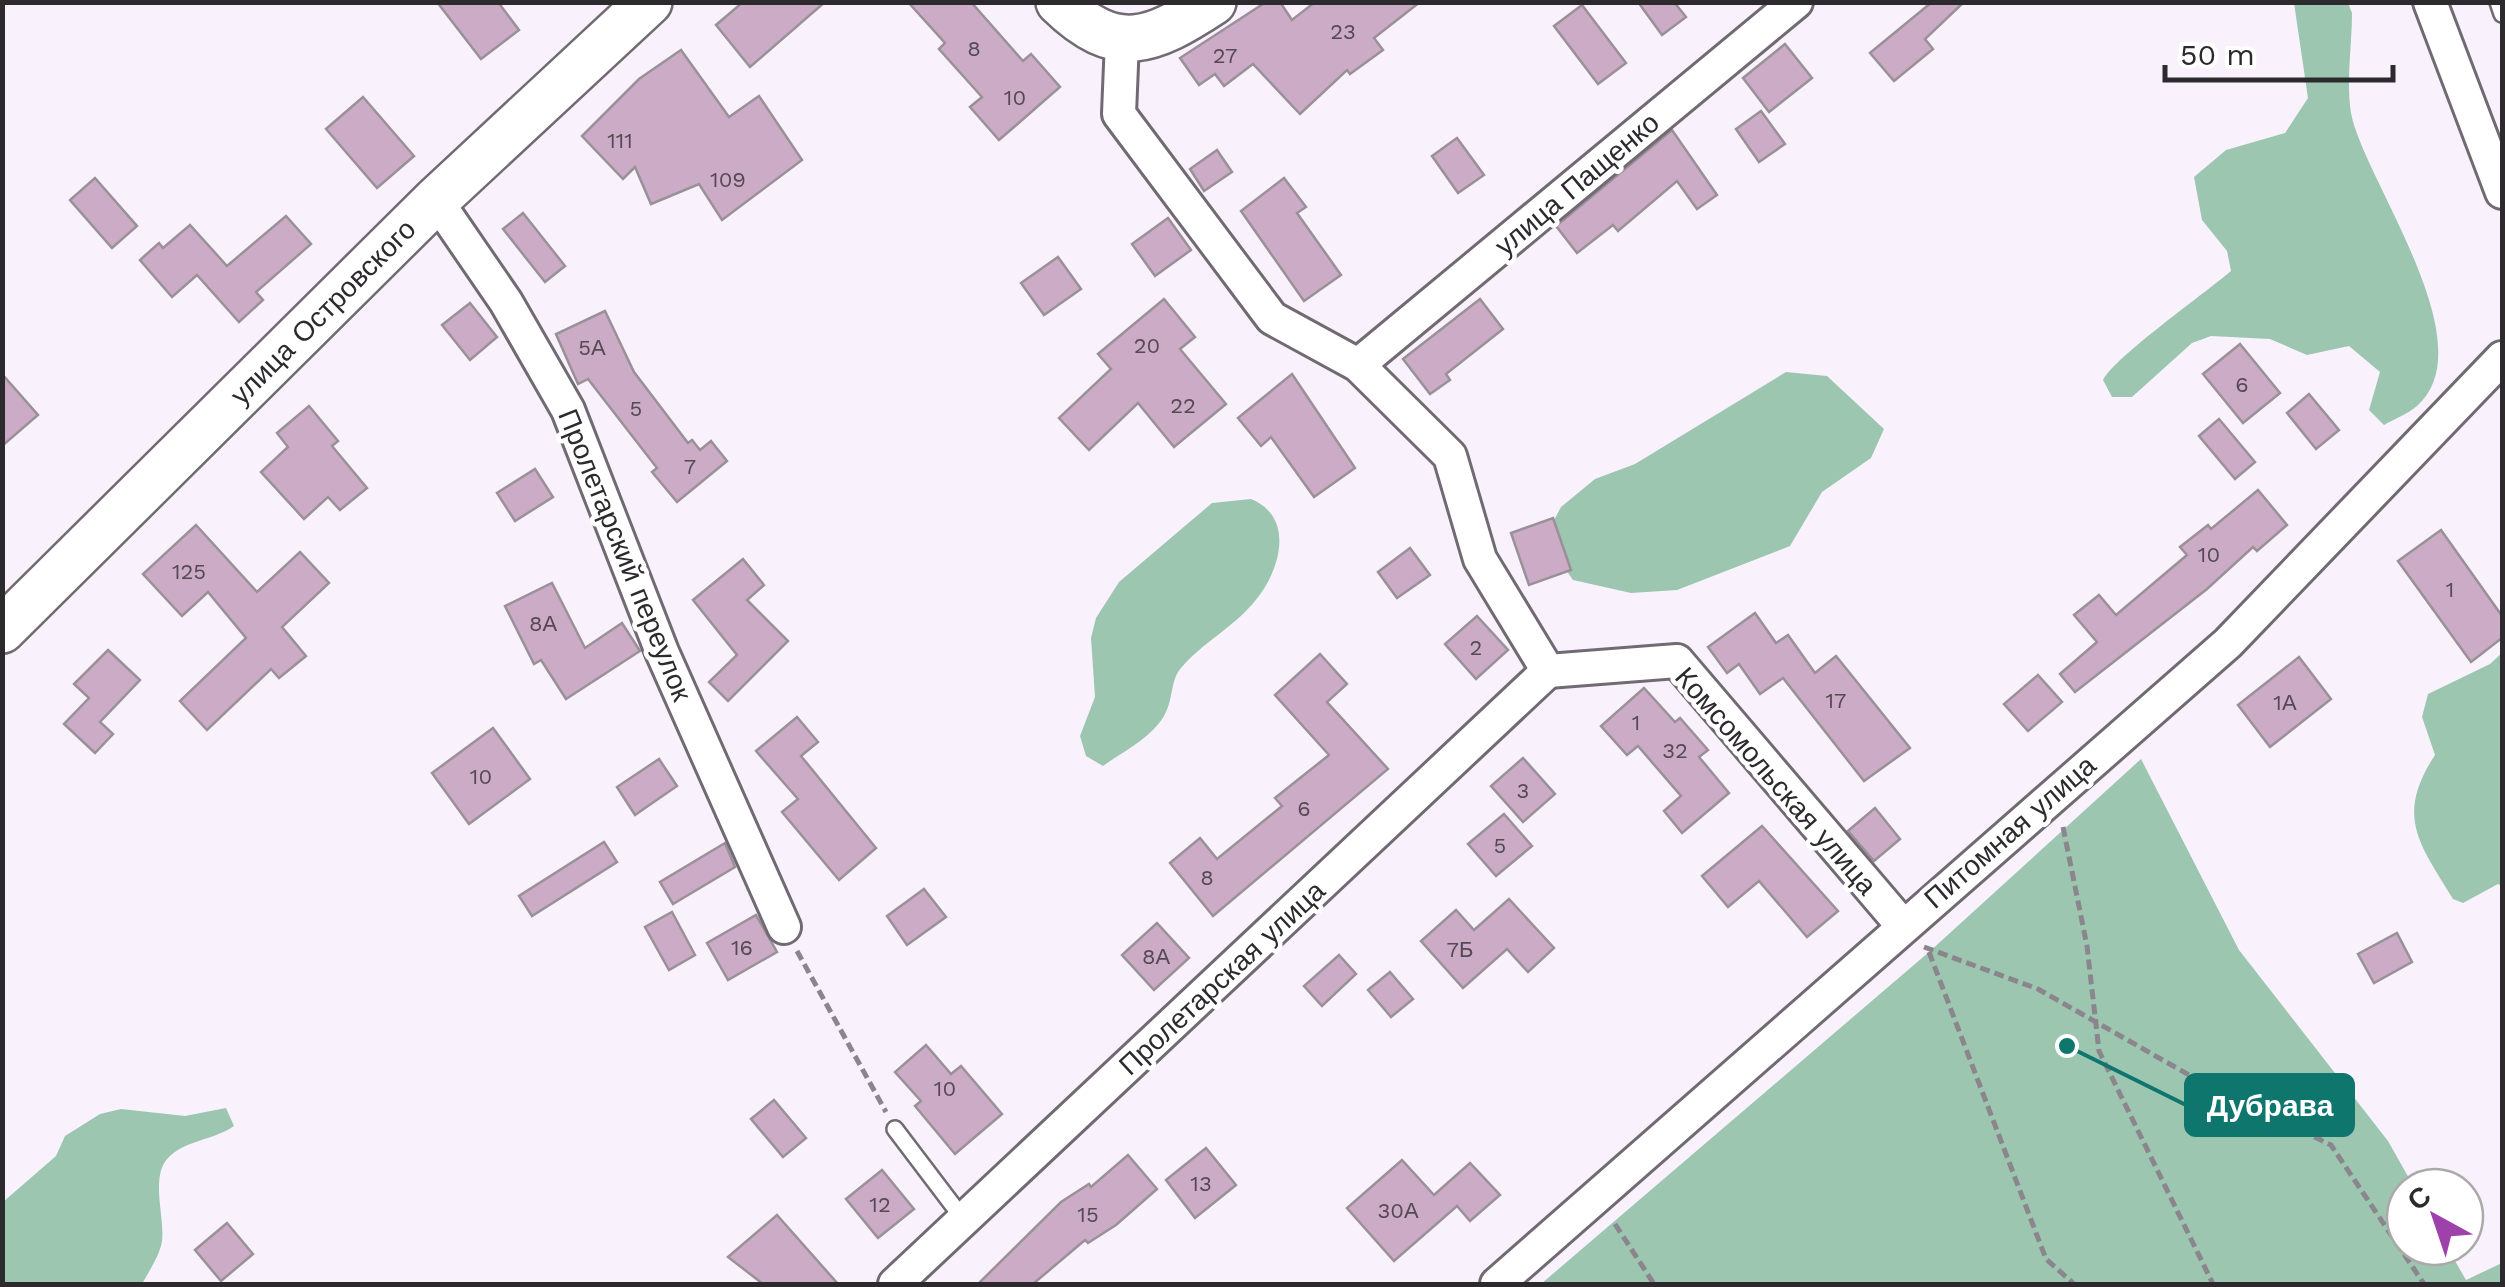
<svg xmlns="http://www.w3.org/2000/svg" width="2505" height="1287" font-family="'Work Sans',sans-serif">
	<rect width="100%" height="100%" fill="#f9f2fc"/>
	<!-- forest -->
	<g fill="#9cc6b0">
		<path d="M2294,3H2348L2352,13C2352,45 2346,82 2351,113C2363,178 2487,344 2417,406C2408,414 2394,419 2384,425L2369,410L2380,372L2349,346L2307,355L2270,339L2211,336L2192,343L2132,397H2112L2103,380C2116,356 2204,294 2231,271L2227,251L2202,220L2194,177L2226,150L2285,133L2308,98Z"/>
		<path d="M1786,372L1827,376L1884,429L1871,458L1822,492L1790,546L1677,590L1631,593L1573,580L1549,546L1551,526L1561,507L1595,479L1635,464Z"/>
		<path d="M1251,499C1295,517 1281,570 1255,601C1234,627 1202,643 1181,668C1171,679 1173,698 1166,712C1155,736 1124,751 1103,766L1086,756L1080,736L1095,697L1091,638L1096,618L1119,582L1212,503Z"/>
		<path d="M2502,653V886L2498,884L2463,903L2453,899C2419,843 2395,816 2435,755L2422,717L2428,694L2490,664Z"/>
		<path d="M2141,759L2239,950L2388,1141L2414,1187H2405V1247H2447L2466,1280L2502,1263V1284H1541L1929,952Z"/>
		<path d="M226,1108L234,1126C214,1140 187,1140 170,1156C149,1174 165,1216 162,1241C160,1255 149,1271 142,1284H3V1202L56,1156L65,1136L100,1114L121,1109L185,1116Z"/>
	</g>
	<!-- building -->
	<g fill="#ccabc7" stroke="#9a9198" stroke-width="2.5">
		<path d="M437,2H498L519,30L481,59Z"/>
		<path d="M743,2H825L750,67L716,25Z"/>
		<path d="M908,2H971L1023,61L1031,54L1060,87L999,140L970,107L982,97L939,49L945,43Z"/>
		<path d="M1266,2H1280L1292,20L1315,2H1420L1374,38L1383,50L1350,74L1347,70L1300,114L1253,64L1224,86L1215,74L1199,85L1180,58Z"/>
		<path d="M1638,2H1674L1686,17L1662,35Z"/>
		<path d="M1932,2H1964L1925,39L1933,49L1894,81L1870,53Z"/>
		<path d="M1582,5L1626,63L1598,84L1554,26Z"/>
		<path d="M1785,44L1812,78L1769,112L1743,78Z"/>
		<path d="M681,50L729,117L759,96L802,160L722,220L699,184L651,204L635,167L623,179L582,136L639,79Z"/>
		<path d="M363,97L414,156L377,188L326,129Z"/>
		<path d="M1761,111L1785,144L1759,162L1736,129Z"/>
		<path d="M1672,130L1717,195L1697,209L1677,181L1618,231L1613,225L1577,253L1556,226Z"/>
		<path d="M1457,138L1484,175L1458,193L1432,156Z"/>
		<path d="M1217,150L1232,172L1204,191L1190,169Z"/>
		<path d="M95,178L137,226L112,248L70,200Z"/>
		<path d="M1284,178L1306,207L1297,213L1341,275L1304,301L1241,211Z"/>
		<path d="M523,213L565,266L545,282L503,229Z"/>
		<path d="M286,216L311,244L256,292L263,300L239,322L197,275L172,297L140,260L159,243L163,248L190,225L227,266Z"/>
		<path d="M1168,218L1191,250L1155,276L1132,244Z"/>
		<path d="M1058,257L1081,289L1044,315L1021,283Z"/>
		<path d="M1164,299L1195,337L1180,349L1226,404L1174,447L1138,403L1089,450L1059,418L1111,369L1098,354Z"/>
		<path d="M1480,299L1503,329L1446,374L1450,380L1430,394L1403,359Z"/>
		<path d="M470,303L497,337L470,360L442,325Z"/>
		<path d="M605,311L634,372L688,443L692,440L700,450L711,441L727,461L677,502L652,472L657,468L588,379L578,384L556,334Z"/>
		<path d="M2240,344L2280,393L2243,423L2203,374Z"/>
		<path d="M2,374L38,415L2,446Z"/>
		<path d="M1292,374L1355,468L1314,497L1271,437L1261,446L1238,418Z"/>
		<path d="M2309,394L2339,430L2316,449L2287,413Z"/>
		<path d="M309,406L338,441L332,446L367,488L340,510L328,497L304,519L261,472L288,447L277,433Z"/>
		<path d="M2219,419L2255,462L2235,479L2199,436Z"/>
		<path d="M535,469L553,497L515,521L497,493Z"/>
		<path d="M2258,490L2287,525L2257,551L2253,547L2207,589L2075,692L2060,674L2097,642L2074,615L2099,595L2116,615L2187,555L2180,547L2208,525L2211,529Z"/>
		<path d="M1553,518L1571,570L1529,585L1511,533Z"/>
		<path d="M196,525L257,592L300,552L329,583L282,627L306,656L279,678L271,669L207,730L180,701L246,638L208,592L182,616L143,574Z"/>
		<path d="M2441,530L2502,616V638L2471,662L2398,561Z"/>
		<path d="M1410,548L1430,575L1397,598L1378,572Z"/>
		<path d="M743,559L764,585L747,600L788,641L728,701L709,682L737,655L693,600Z"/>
		<path d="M552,583L585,648L622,623L640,651L566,699L541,660L534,664L505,606Z"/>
		<path d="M1755,613L1776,643L1788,635L1815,673L1836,656L1910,748L1864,781L1783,678L1760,694L1739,664L1727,673L1708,647Z"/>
		<path d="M1477,616L1508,650L1476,679L1445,644Z"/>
		<path d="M108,650L140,680L100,722L113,734L95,753L64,724L89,698L74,684Z"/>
		<path d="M1320,654L1347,684L1327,702L1388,769L1213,916L1170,863L1200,838L1217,859L1282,806L1275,798L1329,755L1275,695Z"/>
		<path d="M2299,657L2331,699L2270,747L2238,705Z"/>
		<path d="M2038,675L2062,702L2028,731L2004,704Z"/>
		<path d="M1644,688L1675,722L1680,718L1708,750L1699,757L1729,793L1682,833L1664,811L1681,796L1638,746L1627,755L1601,726Z"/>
		<path d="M797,717L818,742L801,756L876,848L839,880L782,812L798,799L756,751Z"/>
		<path d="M493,728L530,779L469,824L432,773Z"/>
		<path d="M1523,758L1555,794L1523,822L1491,786Z"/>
		<path d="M659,759L677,786L635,815L617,787Z"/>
		<path d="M1875,808L1900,839L1874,861L1848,831Z"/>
		<path d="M1504,814L1532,846L1496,876L1468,844Z"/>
		<path d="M1762,826L1838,911L1807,937L1759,881L1728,907L1702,876Z"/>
		<path d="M604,842L617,862L532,916L519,896Z"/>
		<path d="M725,843L735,867L673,904L660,882Z"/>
		<path d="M924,889L946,917L907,945L887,916Z"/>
		<path d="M1509,899L1554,948L1528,972L1507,949L1463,988L1421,941L1456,910L1474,930Z"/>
		<path d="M672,912L695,955L669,970L645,927Z"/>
		<path d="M756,915L777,952L728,980L707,943Z"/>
		<path d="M1157,923L1189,958L1154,990L1122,955Z"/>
		<path d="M2397,933L2412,962L2374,983L2358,954Z"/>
		<path d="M1339,955L1356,974L1322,1006L1304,986Z"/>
		<path d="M1390,972L1413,999L1391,1017L1368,990Z"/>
		<path d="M926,1045L951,1074L961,1066L1002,1114L955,1154L915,1106L921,1101L895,1072Z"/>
		<path d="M774,1100L806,1138L783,1157L751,1119Z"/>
		<path d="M1206,1148L1236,1185L1195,1218L1166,1180Z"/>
		<path d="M1128,1155L1157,1189L1116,1225L1088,1243L1085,1240L1033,1284H978L1061,1202L1089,1184L1091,1187Z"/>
		<path d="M1402,1160L1434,1195L1470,1163L1500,1195L1470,1221L1457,1206L1394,1261L1347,1208Z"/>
		<path d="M882,1170L914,1209L878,1238L846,1199Z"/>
		<path d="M777,1215L838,1284H763L728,1257Z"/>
		<path d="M227,1223L253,1254L221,1281L195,1250Z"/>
	</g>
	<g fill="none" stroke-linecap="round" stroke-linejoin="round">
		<defs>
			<g id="lane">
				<path d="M2498,2L2502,14"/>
				<path d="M895,1129L964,1220"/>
			</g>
			<g id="street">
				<path d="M2430,2L2502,192"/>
				<path d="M1122,40L1119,114L1272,318L1358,365L1450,456L1480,559L1548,671L1677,661L1903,926"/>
				<path d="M436,200L506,302L568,410L662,652L784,927"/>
				<path d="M1358,365L1796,2"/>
				<path d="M895,1284L1548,671"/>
				<path d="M1497,1284L2228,643L2502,358"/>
			</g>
			<g id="secondary">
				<path d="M1059,2C1116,58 1152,42 1213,2"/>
				<path d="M2,630L436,200L649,2"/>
			</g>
		</defs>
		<!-- lane casing -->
		<use href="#lane" stroke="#716a73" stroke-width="20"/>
		<!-- street casing -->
		<use href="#street" stroke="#716a73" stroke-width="38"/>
		<!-- secondary casing -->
		<use href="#secondary" stroke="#716a73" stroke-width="50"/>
		<!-- path -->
		<g stroke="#8b868d" stroke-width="5" stroke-dasharray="10 5" stroke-linecap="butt">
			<path d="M2063,827L2087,946L2099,1051L2213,1284"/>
			<path d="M1924,947L2038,989L2189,1075L2331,1145L2424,1284"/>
			<path d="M797,951L886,1112"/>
			<path d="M1929,952L2046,1259L2074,1284"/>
			<path d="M1615,1224L1654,1284"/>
		</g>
		<!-- lane -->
		<use href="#lane" stroke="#fff" stroke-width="15"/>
		<!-- street -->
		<use href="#street" stroke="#fff" stroke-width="32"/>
		<!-- secondary -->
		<use href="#secondary" stroke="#fff" stroke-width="45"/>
	</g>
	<g text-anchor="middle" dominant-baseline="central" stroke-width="9" stroke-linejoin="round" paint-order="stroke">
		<!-- number labels -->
		<g font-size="22" fill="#554a54">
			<text x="1343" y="31">23</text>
			<text x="974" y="48">8</text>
			<text x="1225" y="55">27</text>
			<text x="1015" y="97">10</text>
			<text x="620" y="140">111</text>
			<text x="728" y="179">109</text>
			<text x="1147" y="345">20</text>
			<text x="592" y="347">5А</text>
			<text x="2242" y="384">6</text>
			<text x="1183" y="405">22</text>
			<text x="636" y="408">5</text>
			<text x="690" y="466">7</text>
			<text x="2209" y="554">10</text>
			<text x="189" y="571">125</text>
			<text x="2450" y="589">1</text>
			<text x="543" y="623">8А</text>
			<text x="1476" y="647">2</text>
			<text x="1836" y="700">17</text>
			<text x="2285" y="702">1А</text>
			<text x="1636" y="722">1</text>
			<text x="1675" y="750">32</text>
			<text x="481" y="776">10</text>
			<text x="1523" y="790">3</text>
			<text x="1304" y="808">6</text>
			<text x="1500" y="845">5</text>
			<text x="1207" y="877">8</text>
			<text x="742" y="947">16</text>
			<text x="1460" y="949">7Б</text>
			<text x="1156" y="956">8А</text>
			<text x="945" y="1088">10</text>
			<text x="1201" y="1183">13</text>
			<text x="880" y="1204">12</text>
			<text x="1398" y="1210">30А</text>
			<text x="1088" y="1214">15</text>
		</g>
		<!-- street labels -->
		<g font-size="28" fill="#2d2a2e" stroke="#fff">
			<text transform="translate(1577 184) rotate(-40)">улица Пащенко</text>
			<text transform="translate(323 312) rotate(-45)">улица Островского</text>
			<text transform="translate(625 555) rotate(68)">Пролетарский переулок</text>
			<text transform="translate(1776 781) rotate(49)">Комсомольская улица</text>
			<text transform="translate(2010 832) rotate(-41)">Питомная улица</text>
			<text transform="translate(1222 978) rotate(-43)">Пролетарская улица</text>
		</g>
	</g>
	<!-- callouts -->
	<path fill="none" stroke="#0f766e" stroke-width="4" d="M2067 1046L2186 1105"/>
	<circle fill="#0f766e" stroke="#fff" stroke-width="4" cx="2067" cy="1046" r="10"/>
	<rect fill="#0f766e" stroke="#0f766e" stroke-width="4" x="2186" y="1075" width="167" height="60" rx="10"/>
	<g font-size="30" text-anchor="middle" font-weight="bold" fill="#fff">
		<text x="2270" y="1116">Дубрава</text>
	</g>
	<!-- border -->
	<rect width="2505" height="1287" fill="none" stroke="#2d2a2e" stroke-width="10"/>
	<!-- north arrow -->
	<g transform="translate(2435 1217) rotate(320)"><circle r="48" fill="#ffffff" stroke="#abaaab" stroke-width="2.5"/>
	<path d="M0-8L18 38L0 25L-18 38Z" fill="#9f41aa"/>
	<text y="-15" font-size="28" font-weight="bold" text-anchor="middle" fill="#2d2a2e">С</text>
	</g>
	<!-- scale -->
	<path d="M2165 65v15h228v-15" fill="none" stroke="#2d2a2e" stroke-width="5"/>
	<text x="2180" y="65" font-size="30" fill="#2d2a2e" stroke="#ffffff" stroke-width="8" paint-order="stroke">50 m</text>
</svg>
